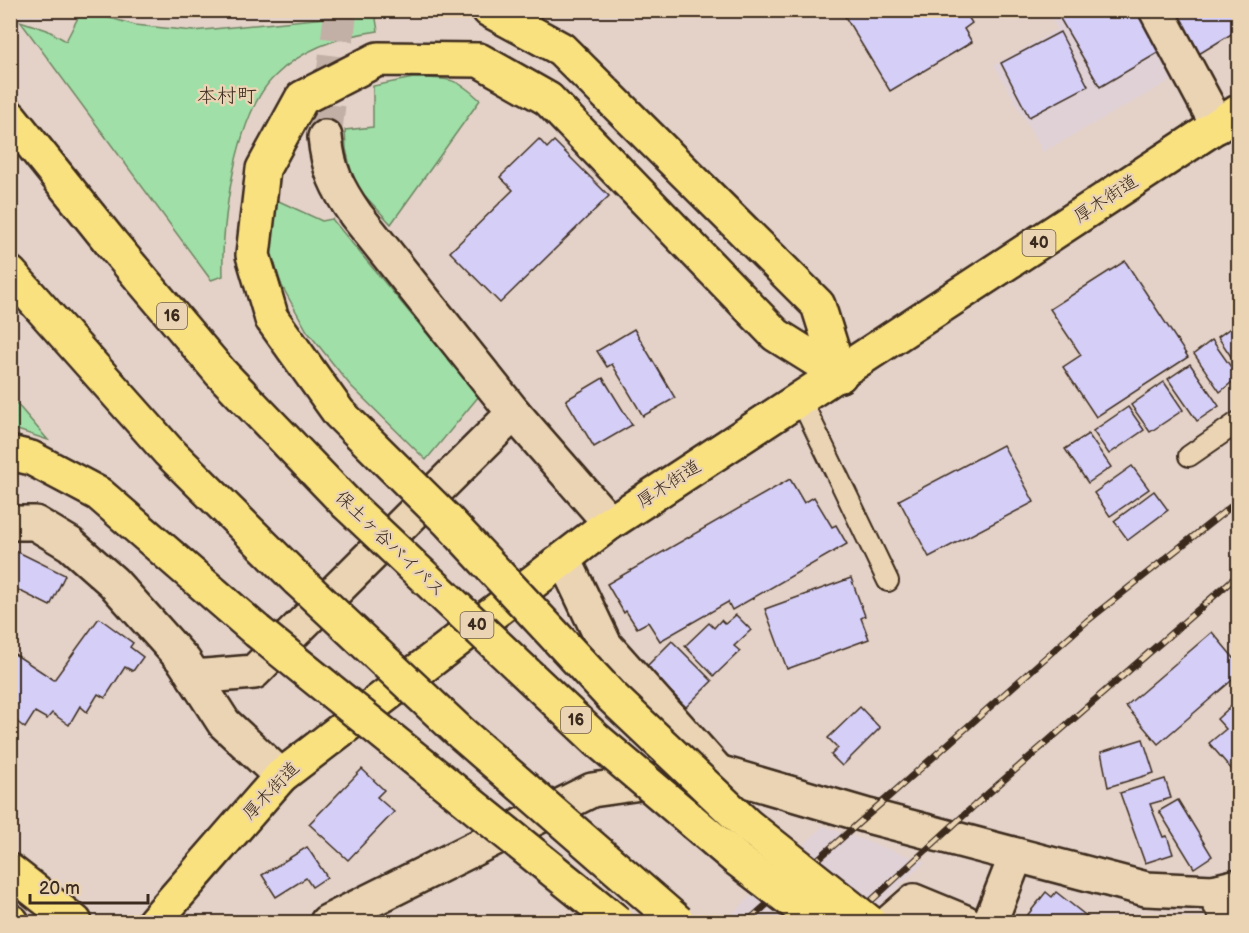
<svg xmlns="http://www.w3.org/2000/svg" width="1249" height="933" font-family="'Balsamiq Sans','Klee One',sans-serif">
	<rect width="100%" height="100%" fill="#e4d2c8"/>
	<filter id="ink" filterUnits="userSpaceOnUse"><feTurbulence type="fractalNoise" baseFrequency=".0167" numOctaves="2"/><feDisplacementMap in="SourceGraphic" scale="12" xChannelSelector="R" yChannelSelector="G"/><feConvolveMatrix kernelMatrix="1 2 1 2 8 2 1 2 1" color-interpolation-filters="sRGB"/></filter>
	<g filter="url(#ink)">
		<!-- built -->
		<g fill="#e0d1d6">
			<path d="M1047,11H1142L1179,76L1043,152L994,65L1057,29Z"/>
			<path d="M823,826L925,862L860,922H724Z"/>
		</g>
		<!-- green -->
		<g fill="#a0dfa7" stroke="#6e8462" stroke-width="1.5">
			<path d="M82,10L135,25L193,31L375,13L378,31C341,36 302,49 275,76C236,113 221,223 223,276L211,280L20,21L47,30L66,41Z"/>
			<path d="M413,78C446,78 455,76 480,100L391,224L354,184L346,149L345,130L373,127V86Z"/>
			<path d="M270,197L322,221L332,219L479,396L426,460L350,385L307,331L282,286L270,253Z"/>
			<path d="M11,397L48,440L11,428Z"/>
		</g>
		<!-- building -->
		<g fill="#d5cff8" stroke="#3b2a1e" stroke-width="1.5">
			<path d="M841,10H964L972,23L964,29L972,42L890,91Z"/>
			<path d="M1055,10H1140L1163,50L1100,87Z"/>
			<path d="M1166,10H1238V30L1194,57Z"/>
			<path d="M1060,32L1088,86L1029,117L1001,63Z"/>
			<path d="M539,139L547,148L554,141L609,196L500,303L450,252L513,190L500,177Z"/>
			<path d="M1125,261L1188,357L1096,417L1063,367L1081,355L1050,309Z"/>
			<path d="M1236,324L1238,326V367L1218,337Z"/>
			<path d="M634,329L675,398L643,416L612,364L607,367L597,351Z"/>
			<path d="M1212,340L1238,377L1220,392L1194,354Z"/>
			<path d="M1190,364L1219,406L1197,421L1168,379Z"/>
			<path d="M603,378L632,425L594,447L566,400Z"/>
			<path d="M1164,382L1183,410L1150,432L1131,405Z"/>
			<path d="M1128,407L1144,430L1109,454L1093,431Z"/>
			<path d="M1088,434L1111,467L1088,483L1065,449Z"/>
			<path d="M1003,445L1034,502L929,557L899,500Z"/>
			<path d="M1132,466L1149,489L1110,516L1094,493Z"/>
			<path d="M790,479L804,503L814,497L832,527L836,525L847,544L732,610L728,602L660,641L648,622L637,628L626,611L624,613L607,584Z"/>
			<path d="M1154,491L1168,510L1128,540L1114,521Z"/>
			<path d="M10,548L65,575L50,606L10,586Z"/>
			<path d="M851,578L865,616L861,618L869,639L787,669L765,609Z"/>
			<path d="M736,615L751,630L734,646L740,651L714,676L685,646L709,623L714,628L721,620L725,624Z"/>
			<path d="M99,618L133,643L130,647L143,657L133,671L125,667L105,698L98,694L87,712L80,706L69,725L52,713L47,719L35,712L25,728L16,721L10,727V651L54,680Z"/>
			<path d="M1212,632L1238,663V675L1158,744L1126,706Z"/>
			<path d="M672,641L712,681L686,707L646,667Z"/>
			<path d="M1237,701L1238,766L1233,771L1209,743L1226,729L1217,719Z"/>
			<path d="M860,707L880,728L842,766L831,755L838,748L828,738Z"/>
			<path d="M1143,739L1154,773L1108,787L1101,752Z"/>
			<path d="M362,769L384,790L377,797L394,812L348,860L309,824Z"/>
			<path d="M1165,779L1171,798L1150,804L1163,837L1167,836L1173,854L1145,863L1120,793Z"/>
			<path d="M1178,800L1212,856L1194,868L1159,811Z"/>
			<path d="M307,847L327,877L312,887L306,878L276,897L262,875Z"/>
			<path d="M1046,892L1052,897L1056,892L1094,922H1032L1026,917Z"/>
		</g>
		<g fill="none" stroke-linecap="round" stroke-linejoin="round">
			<!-- minor-tunnel -->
			<path stroke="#c2b0a6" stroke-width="33" stroke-dasharray="33 16" stroke-linecap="butt" d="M325,137L341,10"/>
			<defs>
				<g id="service">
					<path d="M801,400L888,581"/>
					<path d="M1189,456L1238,422"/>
				</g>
				<g id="minor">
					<path d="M1156,10L1218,126"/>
					<path d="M325,137C328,169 337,188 356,215L514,413L610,523"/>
					<path d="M10,523H35L70,544L113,582L184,661L224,723L281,776"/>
					<path d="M564,559L605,645L718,772"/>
					<path d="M194,677L254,672L514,413"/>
					<path d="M1213,892L1231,922"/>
					<path d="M890,922L914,901L965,922"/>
					<path d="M990,922L1016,856"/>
				</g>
				<path id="tertiary" d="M327,922L592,790L718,772L868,816L1146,889L1213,892L1238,886"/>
				<path id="primary" d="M154,922L281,776L610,523L1238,112"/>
				<g id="motorway">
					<path d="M489,10L561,49L818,305L840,375"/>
					<path d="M10,117L112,244L220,372L346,503"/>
					<path d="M10,273L168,451L298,580"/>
					<path d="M272,319L253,255L263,169L302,98L378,59L479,60L548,99L776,335L840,375"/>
					<path d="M10,453L31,458L99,494L257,631"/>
					<path d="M10,871L75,922"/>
					<path d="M10,921L12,922"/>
				</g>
			</defs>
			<!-- service casing -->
			<use href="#service" stroke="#3b2a1e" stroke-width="24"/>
			<!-- minor casing -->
			<use href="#minor" stroke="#3b2a1e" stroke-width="38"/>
			<!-- tertiary casing -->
			<use href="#tertiary" stroke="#3b2a1e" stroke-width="38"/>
			<!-- primary casing -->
			<use href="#primary" stroke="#3b2a1e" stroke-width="38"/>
			<!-- motorway casing -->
			<use href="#motorway" stroke="#3b2a1e" stroke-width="38"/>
			<!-- service -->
			<use href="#service" stroke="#ebd4b3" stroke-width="20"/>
			<!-- minor -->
			<use href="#minor" stroke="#ebd4b3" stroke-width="33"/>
			<!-- tertiary -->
			<use href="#tertiary" stroke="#ebd4b3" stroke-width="33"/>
			<!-- primary -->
			<use href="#primary" stroke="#fae180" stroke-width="33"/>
			<!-- motorway -->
			<use href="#motorway" stroke="#fae180" stroke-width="33"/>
			<defs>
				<g id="rail">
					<path d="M747,922L1087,621L1238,501"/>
					<path d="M848,922L975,805L1238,575"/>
				</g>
			</defs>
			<!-- rail casing -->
			<use href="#rail" stroke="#3b2a1e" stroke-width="7"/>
			<!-- rail -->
			<use href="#rail" stroke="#ebd4b3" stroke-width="4.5" stroke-dasharray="14" stroke-linecap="butt"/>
			<defs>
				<g id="motorway-bridge">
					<path d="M272,319L339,413L448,521L612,697L747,825L869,922"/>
					<path d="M346,503L597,740L738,860L819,922"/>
					<path d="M298,580L461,733L678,922"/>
					<path d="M257,631L617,922"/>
				</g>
			</defs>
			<!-- motorway-bridge casing -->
			<use href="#motorway-bridge" stroke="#3b2a1e" stroke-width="38" stroke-linecap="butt"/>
			<!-- motorway-bridge -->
			<use href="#motorway-bridge" stroke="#fae180" stroke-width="33"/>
		</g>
	</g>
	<g text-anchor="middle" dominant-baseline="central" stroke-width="5" stroke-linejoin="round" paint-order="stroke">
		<!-- shield labels -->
		<g fill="#ebd4b3" stroke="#705d4b" stroke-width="1.5">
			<rect x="1022.5" y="230" width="33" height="26" rx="4.5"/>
			<rect x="157" y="303" width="30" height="26" rx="4.5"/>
			<rect x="460.5" y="612" width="33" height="26" rx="4.5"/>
			<rect x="561" y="707" width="30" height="26" rx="4.5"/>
		</g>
		<g font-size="16" font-weight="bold" fill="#3b2a1e">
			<text x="1039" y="243">40</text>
			<text x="172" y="316">16</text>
			<text x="477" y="625">40</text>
			<text x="576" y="720">16</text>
		</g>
		<!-- street labels -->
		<g font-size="18" fill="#3b2a1e" stroke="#ebd4b3">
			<text transform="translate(1106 199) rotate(-33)">厚木街道</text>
			<text transform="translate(669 484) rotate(-33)">厚木街道</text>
			<text transform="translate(390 544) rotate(44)">保土ヶ谷バイパス</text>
			<text transform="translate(271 791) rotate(-46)">厚木街道</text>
		</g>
		<!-- neighbourhood labels -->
		<g font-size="20" fill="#3b2a1e" stroke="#ebd4b3">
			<text x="227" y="96">本村町</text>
		</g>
	</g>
	<!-- margin -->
	<rect width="1249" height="933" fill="none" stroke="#ebd4b3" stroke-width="36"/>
	<rect x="18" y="18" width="1213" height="897" fill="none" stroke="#3b2a1e" stroke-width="2" filter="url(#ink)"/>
	<!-- scale -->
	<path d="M30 894v9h118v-9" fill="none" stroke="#3b2a1e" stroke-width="3"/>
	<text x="39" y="894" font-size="18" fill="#3b2a1e" stroke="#ebd4b3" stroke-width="4.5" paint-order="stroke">20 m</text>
</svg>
